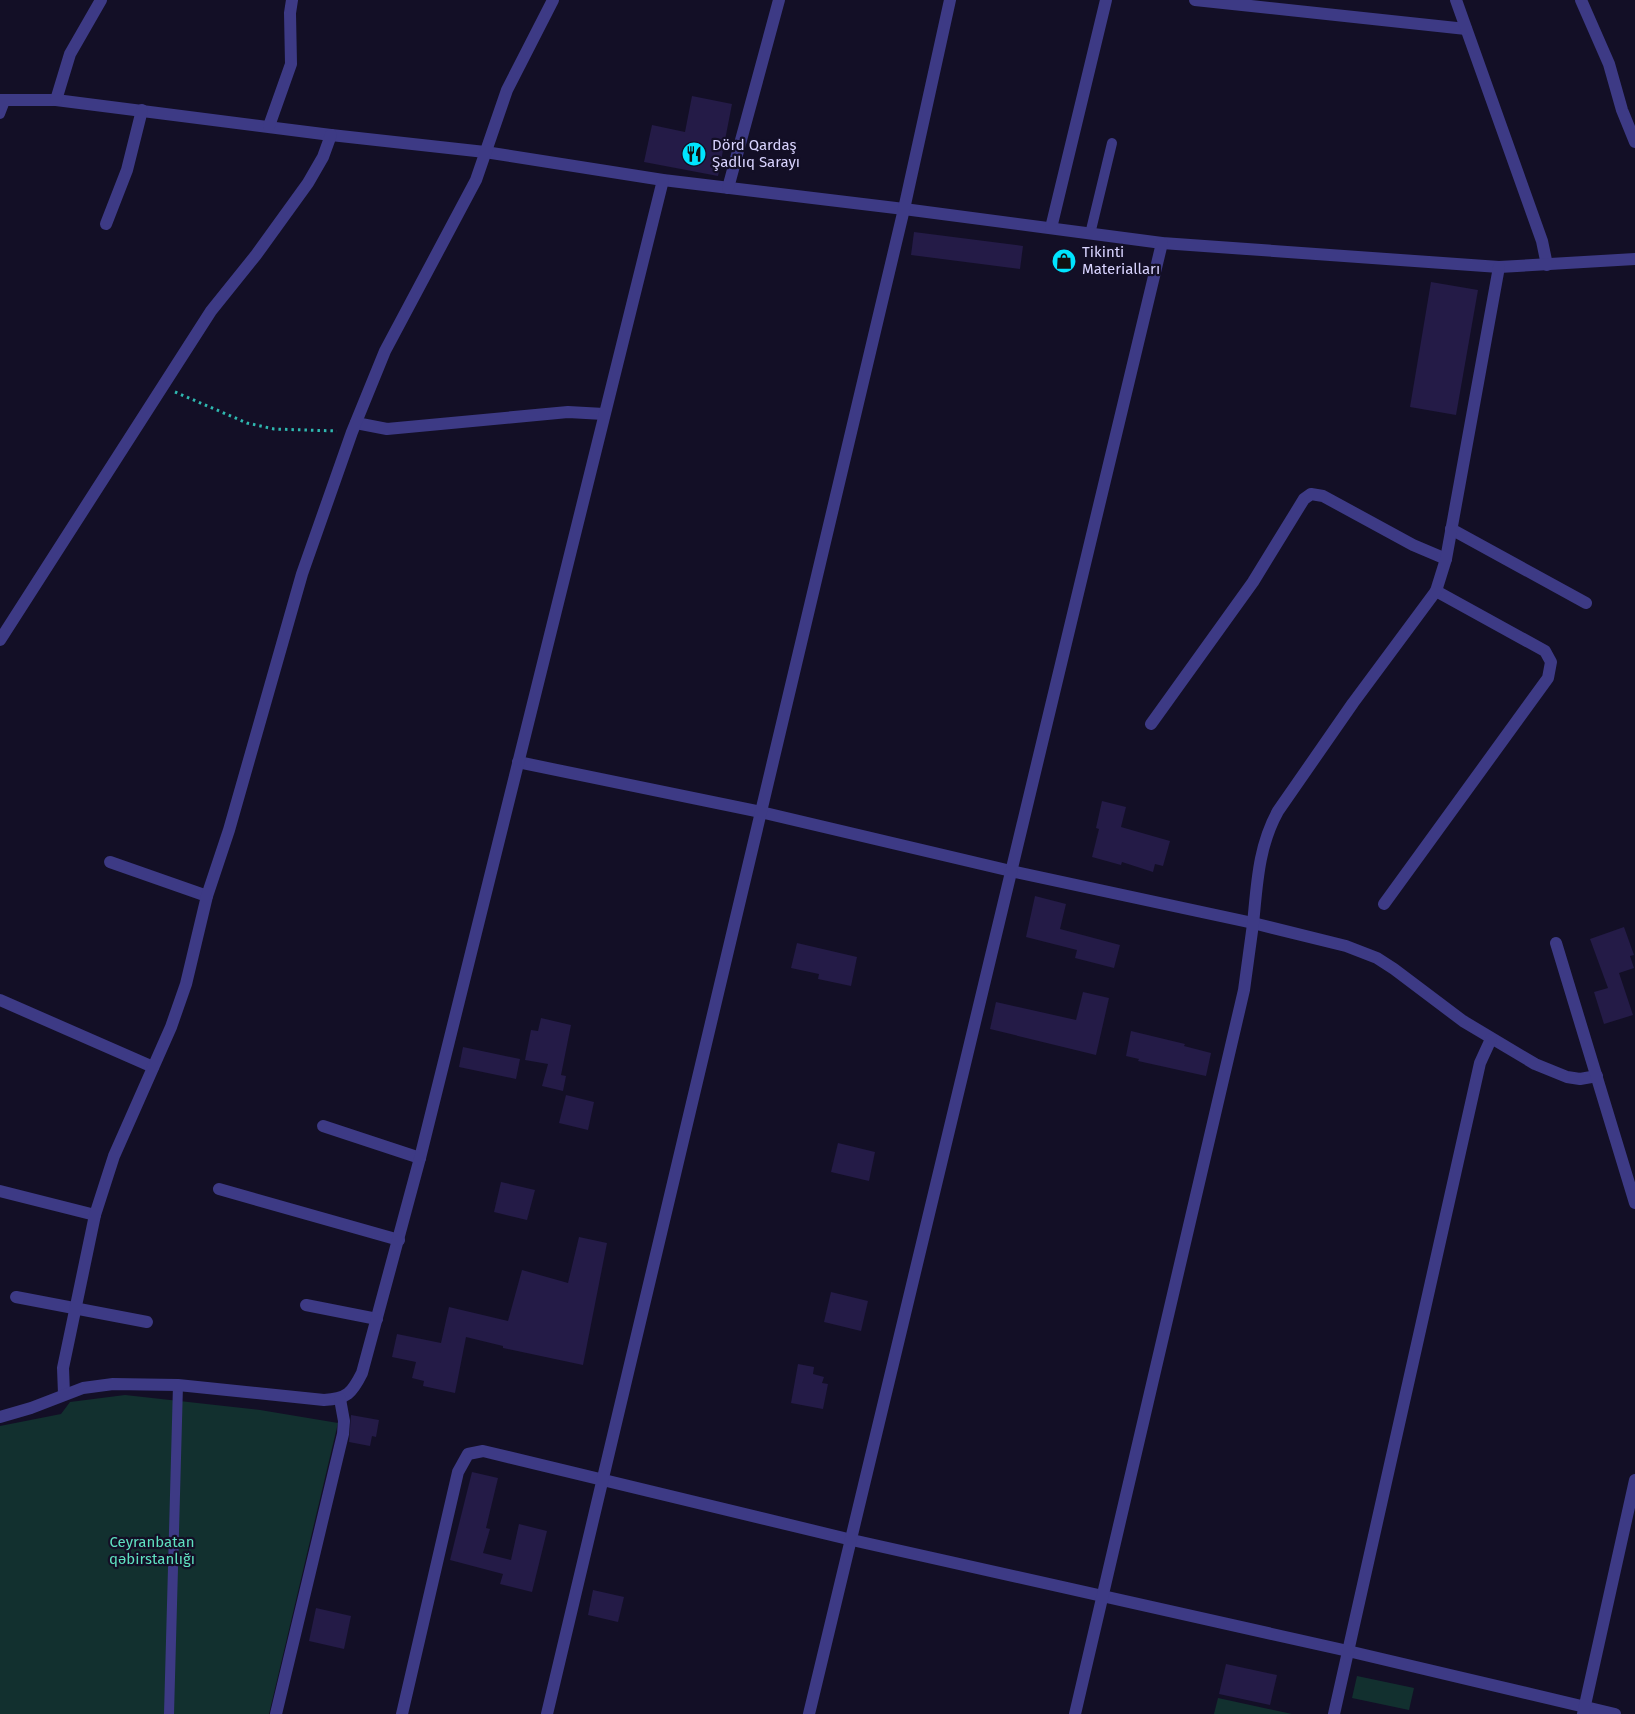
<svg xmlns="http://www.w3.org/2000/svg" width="1635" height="1714" font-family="'Fira Sans',sans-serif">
	<rect width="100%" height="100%" fill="#130f26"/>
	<!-- green -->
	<g fill="#12302f">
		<path d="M125,1395L260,1410L338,1423L269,1714H0V1426L61,1414L70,1402Z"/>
		<path d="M1357,1676L1414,1688L1409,1710L1352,1698Z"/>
		<path d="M1218,1698L1292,1714H1214Z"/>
	</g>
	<!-- building -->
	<g fill="#241b47">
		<path d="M692,96L732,104L718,176L644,162L652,125L685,132Z"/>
		<path d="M914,232L1023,246L1020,269L911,255Z"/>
		<path d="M1431,282L1478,290L1456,415L1410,407Z"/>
		<path d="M1102,801L1126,807L1121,827L1170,841L1163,866L1155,864L1153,872L1122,862L1121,865L1092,857L1099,829L1096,828Z"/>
		<path d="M1035,896L1066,904L1060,929L1120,945L1114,968L1075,958L1077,950L1026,937Z"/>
		<path d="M1624,927L1634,955L1630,956L1634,968L1619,973L1633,1015L1604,1024L1594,992L1608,988L1590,939Z"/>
		<path d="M797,943L857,957L851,986L818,979L819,974L791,968Z"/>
		<path d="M1083,992L1109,998L1096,1055L990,1029L996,1002L1076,1020Z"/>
		<path d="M541,1018L571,1025L561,1075L566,1076L563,1091L542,1086L548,1064L525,1060L531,1030L538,1031Z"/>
		<path d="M1131,1031L1185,1044L1184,1046L1211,1053L1206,1076L1138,1061L1139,1059L1126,1056Z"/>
		<path d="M463,1047L520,1059L516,1079L459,1067Z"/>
		<path d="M566,1095L594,1102L588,1130L559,1123Z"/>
		<path d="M838,1143L875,1152L869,1181L831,1172Z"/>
		<path d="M501,1182L535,1190L527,1220L494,1212Z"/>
		<path d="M579,1237L607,1243L583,1365L503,1348V1346L466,1337L455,1393L423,1386L424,1381L412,1378L416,1362L392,1357L397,1334L441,1343L449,1307L508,1321L522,1270L568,1283Z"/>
		<path d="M831,1292L868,1301L861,1331L824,1322Z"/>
		<path d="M798,1364L814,1367L813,1374L824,1377L822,1383L828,1384L823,1409L791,1403Z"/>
		<path d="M351,1415L379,1420L376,1437L372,1436L370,1446L349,1442Z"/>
		<path d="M472,1472L498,1478L486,1528L490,1529L483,1553L511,1560L519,1524L547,1531L532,1592L500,1584L503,1574L450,1560Z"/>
		<path d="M593,1590L624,1597L618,1622L588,1615Z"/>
		<path d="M316,1608L351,1616L344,1649L309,1641Z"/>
		<path d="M1226,1664L1277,1675L1270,1705L1219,1694Z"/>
	</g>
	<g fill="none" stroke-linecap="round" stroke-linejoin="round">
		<!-- path -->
		<path stroke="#2fb8b0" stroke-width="3" stroke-dasharray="2.5 4" stroke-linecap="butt" d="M175,392L247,423L274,429L337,431"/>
		<!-- service -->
		<g stroke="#3d3a85" stroke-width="10">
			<path d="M0,114L5,101"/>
			<path d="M1090,234L1112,143"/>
			<path d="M169,1714L178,1385"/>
		</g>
		<!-- minor -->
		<g stroke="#3d3a85" stroke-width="12">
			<path d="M1195,0L1466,29"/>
			<path d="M1456,0L1542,241L1547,265"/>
			<path d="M1581,0L1609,64L1622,110L1635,142"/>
			<path d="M0,100H56L331,135L485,152L663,180L904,209L1162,243L1499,267L1635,259"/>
			<path d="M56,100L70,54L101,0"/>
			<path d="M269,126L291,64L290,13L292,0"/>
			<path d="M728,188L779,0"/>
			<path d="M106,224L127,170L142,110"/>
			<path d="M1051,228L1106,0"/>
			<path d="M356,423L387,429L568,412L604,414"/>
			<path d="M1451,529L1586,603"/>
			<path d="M0,640L211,311L256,255L308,183L323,157L331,135"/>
			<path d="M1151,724L1253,582L1304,499L1311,494L1323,496L1413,545L1446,559"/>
			<path d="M518,762L761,812L1011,871L1253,923L1346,946L1377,958L1394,969L1463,1021L1535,1064L1567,1077L1580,1079L1597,1076"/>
			<path d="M110,862L207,896"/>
			<path d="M1384,904L1548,678L1551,662L1545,651L1436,591"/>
			<path d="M1556,943L1635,1203"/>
			<path d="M0,1000L153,1067"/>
			<path d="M323,1126L420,1158"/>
			<path d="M219,1189L399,1240"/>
			<path d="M0,1191L95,1215"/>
			<path d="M16,1297L147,1322"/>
			<path d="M306,1305L377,1319"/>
			<path d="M64,1394L63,1368L95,1215L114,1156L171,1027L186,984L207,896L229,830L302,574L352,432L385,351L476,180L507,90L553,0"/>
			<path d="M0,1417L31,1408L83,1388L113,1384L178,1385L324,1400C347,1399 352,1393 362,1373L420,1158L663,180"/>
			<path d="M276,1714L343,1434L344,1421L340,1399"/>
			<path d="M402,1714L458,1472L468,1454L483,1451L852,1540L1348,1651L1615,1714"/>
			<path d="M547,1714L904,209L950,0"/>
			<path d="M809,1714L1162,243"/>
			<path d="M1075,1714L1244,990C1247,968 1250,946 1253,924C1257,885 1258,847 1278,811L1353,703L1436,591L1446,559L1499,267"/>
			<path d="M1334,1714L1480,1063L1491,1039"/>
			<path d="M1583,1714L1635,1480"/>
		</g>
	</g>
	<!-- icons -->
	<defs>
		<symbol id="restaurant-disc" viewBox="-11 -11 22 22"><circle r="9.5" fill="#00e5ff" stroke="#130f26"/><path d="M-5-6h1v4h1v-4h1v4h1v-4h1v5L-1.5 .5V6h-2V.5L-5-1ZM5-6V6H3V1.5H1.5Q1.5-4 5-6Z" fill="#111"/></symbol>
		<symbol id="shop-disc" viewBox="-11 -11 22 22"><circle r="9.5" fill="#00e5ff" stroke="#130f26"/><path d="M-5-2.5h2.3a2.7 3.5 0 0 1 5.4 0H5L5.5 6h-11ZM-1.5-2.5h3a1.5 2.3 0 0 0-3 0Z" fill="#111"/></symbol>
	</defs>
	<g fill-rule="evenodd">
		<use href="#restaurant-disc" x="680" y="140" width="28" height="28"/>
		<use href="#shop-disc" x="1050" y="247" width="28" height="28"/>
	</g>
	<g text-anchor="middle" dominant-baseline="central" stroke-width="4.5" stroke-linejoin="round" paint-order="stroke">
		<!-- poi labels -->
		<g font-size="15" fill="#d9d4ff" stroke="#130f26" text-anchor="start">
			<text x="712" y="145">Dörd Qardaş<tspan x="712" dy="17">Şadlıq Sarayı</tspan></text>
			<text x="1082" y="252">Tikinti<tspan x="1082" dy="17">Materialları</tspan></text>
		</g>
		<!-- park labels -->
		<g font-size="15" fill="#5fe0c0" stroke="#130f26">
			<text x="152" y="1542">Ceyranbatan<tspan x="152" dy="17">qəbirstanlığı</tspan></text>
		</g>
	</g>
</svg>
